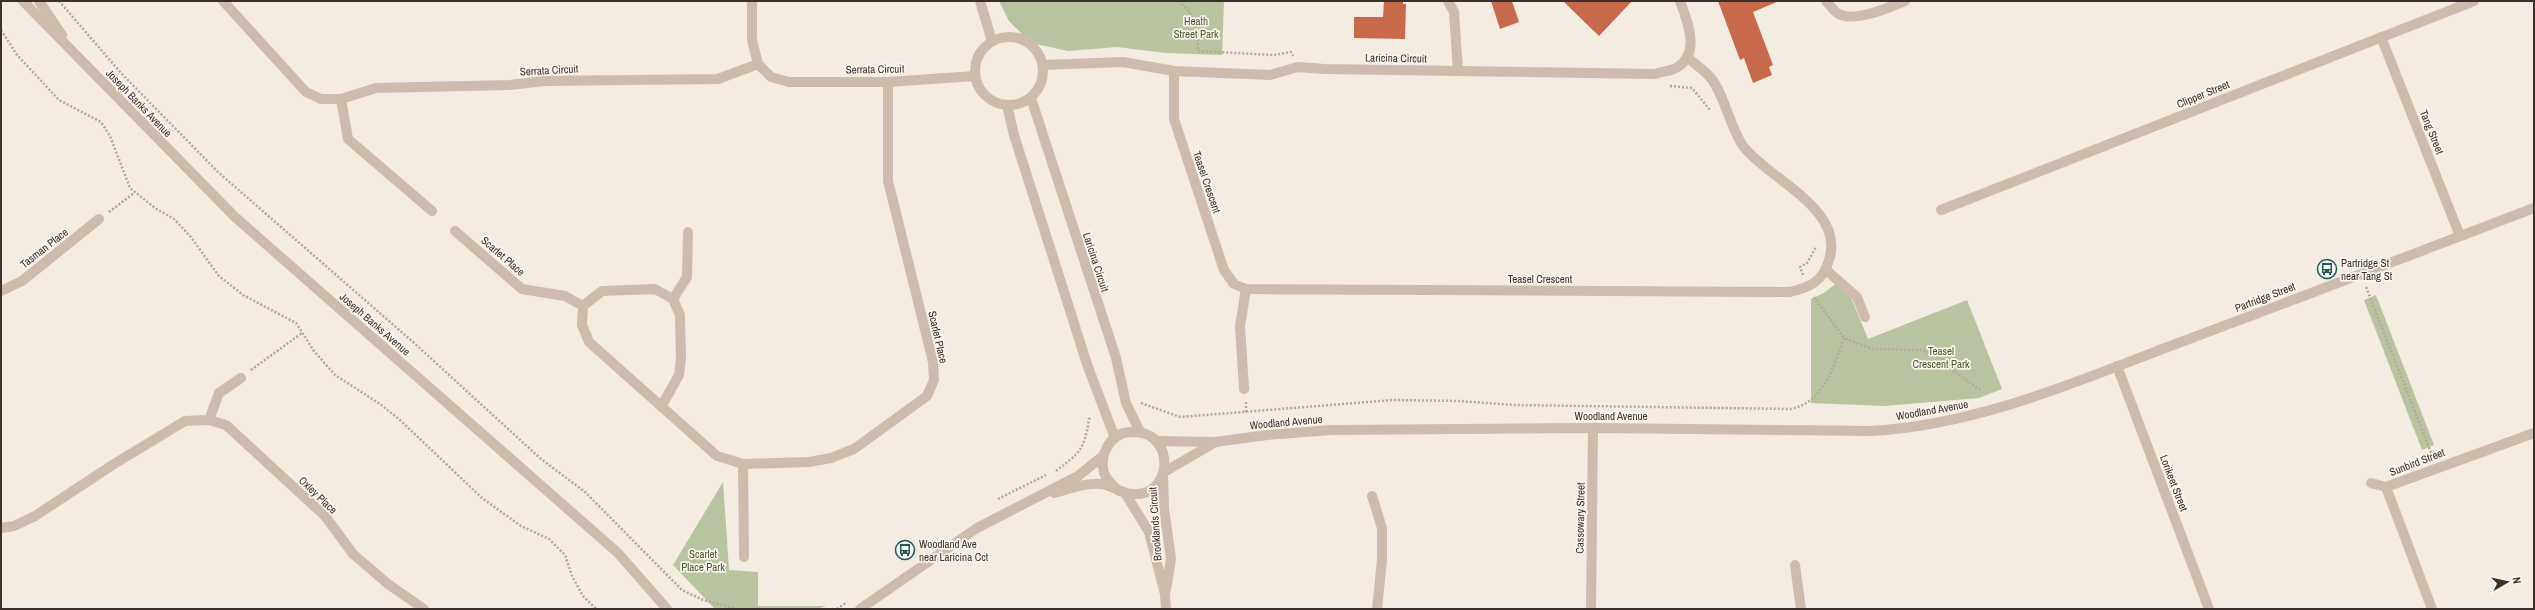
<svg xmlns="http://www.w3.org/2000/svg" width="2535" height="610" font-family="'Archivo Narrow',sans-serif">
	<rect width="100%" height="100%" fill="#f4ebe1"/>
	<!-- green -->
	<g fill="#b8c4a0">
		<path d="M999,1H1224L1222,55L1166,53L1117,47L1068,51L1031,43L1009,21Z"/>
		<path d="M1838,282L1852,300L1868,339L1967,300L2002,389L1979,398L1884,406L1811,403V299L1824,293Z"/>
		<path d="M2376,295L2434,445L2422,450L2364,300Z"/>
		<path d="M723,482L729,570L758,572V606H826L818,609H715L673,565Z"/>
	</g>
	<!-- building -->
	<g fill="#c8694b">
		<path d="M1384,1H1403V4H1406L1405,39L1354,38V17H1383Z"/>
		<path d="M1491,1H1512L1519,22L1500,29Z"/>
		<path d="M1563,1H1632L1599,36Z"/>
		<path d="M1718,1H1779L1753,12L1773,65L1769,67L1772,75L1753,83L1744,58L1740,60Z"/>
	</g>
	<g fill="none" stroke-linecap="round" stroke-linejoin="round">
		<!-- path -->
		<g stroke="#b9a596" stroke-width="2.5" stroke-dasharray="2 2" stroke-linecap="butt">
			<path d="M59,1L121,73L218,172L413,342L541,459L585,492L682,590L703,600L737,609"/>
			<path d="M1179,1C1197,17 1197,28 1198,51L1274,55L1291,52L1293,56"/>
			<path d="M1,30L17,55L59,100L101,122L110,136L130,188L155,208L174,219L190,236L219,276L243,295L296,323L314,351L335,375L380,404L400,420L482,498L521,526L549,539L565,555L572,576L583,596L596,609"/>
			<path d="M1670,86L1692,88L1710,110"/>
			<path d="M109,212L134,193"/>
			<path d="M1803,275L1800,267L1807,263L1816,247"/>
			<path d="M2366,287L2432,455"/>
			<path d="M1814,297L1844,338"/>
			<path d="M251,370L302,333"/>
			<path d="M1246,402V412"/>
			<path d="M1141,403L1180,417L1393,400L1459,401L1515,405L1790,409C1824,403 1833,367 1844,338L1873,349L1922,350L1941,358L1952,370L1982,391"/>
			<path d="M1056,471C1080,452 1084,451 1089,419L1092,417"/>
			<path d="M998,499L1046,475"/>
			<path d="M837,609L847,602"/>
		</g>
		<!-- minor -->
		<g stroke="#cdbbac" stroke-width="10">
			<path d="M23,1L235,217L618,553L667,609"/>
			<path d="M39,1L62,35"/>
			<path d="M223,1L306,92L321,99H341L376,88L510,85L544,81L718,79L758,64"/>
			<path d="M752,1V40L758,64L771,77L789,82H888L975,76"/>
			<path d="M980,1L992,41"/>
			<path d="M1448,1L1454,12L1458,71"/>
			<path d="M1826,1C1830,5 1833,10 1837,13C1854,24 1889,7 1905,1"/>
			<circle cx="1009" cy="71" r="34"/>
			<path d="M2381,37L2460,236"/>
			<path d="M1043,65L1123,62L1174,71L1270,75L1298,67L1324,69L1655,74C1661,72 1670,71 1676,68C1701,54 1688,22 1680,1"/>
			<path d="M1174,71V119L1224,270L1234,284L1246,289L1790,292C1811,287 1823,281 1829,260C1846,209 1768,179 1743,146C1730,127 1723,91 1710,77C1704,70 1695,64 1687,57"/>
			<path d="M1031,98L1116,358L1126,403L1140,432"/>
			<path d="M341,99L348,139L432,211"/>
			<path d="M1007,105L1014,135L1088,367L1115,438"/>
			<path d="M1941,210L2474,1"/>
			<path d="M455,231L522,289L565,296L583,306"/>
			<path d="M1826,270L1857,297L1865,317"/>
			<path d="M1,291L22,281L99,219"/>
			<path d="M673,299L687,277L688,232"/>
			<path d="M2117,366L2209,609"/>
			<path d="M1244,389L1240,326L1246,289"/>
			<path d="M661,407L679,375L681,359L680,315L673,299L655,289L602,291L583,306L582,325L589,342L717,456L743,464L809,462L831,458L854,449L927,396L934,380L933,362L888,181V82"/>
			<path d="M209,420L219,393L241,378"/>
			<path d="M1156,441L1215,442L1267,435L1331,430L1593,428L1871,431C1980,425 2080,380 2181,342C2299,298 2417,253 2534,208"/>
			<path d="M743,464L744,557"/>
			<path d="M1164,472L1214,443"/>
			<path d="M1163,475L1164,508L1171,559L1166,590"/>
			<path d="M2371,483L2386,487"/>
			<path d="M1054,493C1069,489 1087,482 1102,484C1113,486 1122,494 1134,494C1162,496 1173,461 1157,442C1150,433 1140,432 1130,432C1110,433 1099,455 1104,473C1107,480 1113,486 1119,491"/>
			<path d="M1125,493L1149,532L1165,594L1166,609"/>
			<path d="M1372,496L1382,528V560L1377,609"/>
			<path d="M1,528L14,526L35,516L114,464L185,421L209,420L226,425L325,516L353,554L388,584L424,609"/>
			<path d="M1795,565L1801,609"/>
			<path d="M860,609L977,528L1078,476L1103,456"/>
			<path d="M1591,609L1593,428"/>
			<path d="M2432,609L2386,487L2534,433"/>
		</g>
	</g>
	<!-- icons -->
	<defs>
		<symbol id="bus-ring" viewBox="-11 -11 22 22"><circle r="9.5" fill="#fbf5ee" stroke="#1f5a5e" stroke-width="1.5"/><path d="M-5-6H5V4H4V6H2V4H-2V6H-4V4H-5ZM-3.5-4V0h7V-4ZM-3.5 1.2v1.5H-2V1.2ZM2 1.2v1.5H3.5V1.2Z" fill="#1f5a5e"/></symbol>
	</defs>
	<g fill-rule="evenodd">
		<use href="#bus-ring" x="2316" y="258" width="22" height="22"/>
		<use href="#bus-ring" x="894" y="539" width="22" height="22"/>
	</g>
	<g text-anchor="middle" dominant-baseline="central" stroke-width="3.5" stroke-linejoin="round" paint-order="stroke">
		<!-- park labels -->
		<g font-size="11" fill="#4a5a2e" stroke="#fbf5ee">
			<text x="1196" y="21">Heath<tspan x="1196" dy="13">Street Park</tspan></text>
			<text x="1941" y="351">Teasel<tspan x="1941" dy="13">Crescent Park</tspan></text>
			<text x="703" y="554">Scarlet<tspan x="703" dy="13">Place Park</tspan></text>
		</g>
		<!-- street labels -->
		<g font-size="11" fill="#3b302b" stroke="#fbf5ee">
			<text transform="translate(1396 58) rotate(1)">Laricina Circuit</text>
			<text transform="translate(875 69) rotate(-1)">Serrata Circuit</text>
			<text transform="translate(549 70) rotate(-3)">Serrata Circuit</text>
			<text transform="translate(2203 94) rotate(-22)">Clipper Street</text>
			<text transform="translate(139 103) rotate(46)">Joseph Banks Avenue</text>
			<text transform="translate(2432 132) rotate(68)">Tang Street</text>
			<text transform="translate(1207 182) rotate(71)">Teasel Crescent</text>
			<text transform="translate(44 248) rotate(-38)">Tasman Place</text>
			<text transform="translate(503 256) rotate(41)">Scarlet Place</text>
			<text transform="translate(1096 262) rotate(72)">Laricina Circuit</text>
			<text x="1540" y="279">Teasel Crescent</text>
			<text transform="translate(2265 297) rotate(-21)">Partridge Street</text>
			<text transform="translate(375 324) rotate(41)">Joseph Banks Avenue</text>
			<text transform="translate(938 337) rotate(77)">Scarlet Place</text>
			<text transform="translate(1932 410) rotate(-10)">Woodland Avenue</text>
			<text x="1611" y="416">Woodland Avenue</text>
			<text transform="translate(1286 422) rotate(-5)">Woodland Avenue</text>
			<text transform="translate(2417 462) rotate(-21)">Sunbird Street</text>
			<text transform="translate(2174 483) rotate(69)">Lorikeet Street</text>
			<text transform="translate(318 495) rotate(44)">Oxley Place</text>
			<text transform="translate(1580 518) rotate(-89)">Cassowary Street</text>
			<text transform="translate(1155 524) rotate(-94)">Brooklands Circuit</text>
		</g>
		<!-- poi labels -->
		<g font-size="11" fill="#3b302b" stroke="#fbf5ee" text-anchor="start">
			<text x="2341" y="263">Partridge St<tspan x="2341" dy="13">near Tang St</tspan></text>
			<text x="919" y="544">Woodland Ave<tspan x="919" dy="13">near Laricina Cct</tspan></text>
		</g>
	</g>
	<!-- border -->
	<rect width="2535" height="610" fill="none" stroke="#3b302b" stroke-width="4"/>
	<!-- north arrow -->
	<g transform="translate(2507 582) rotate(81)" stroke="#fbf5ee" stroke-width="3" paint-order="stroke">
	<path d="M0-3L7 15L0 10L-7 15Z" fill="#3b302b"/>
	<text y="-6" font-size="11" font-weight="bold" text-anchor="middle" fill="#3b302b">N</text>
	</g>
</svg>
